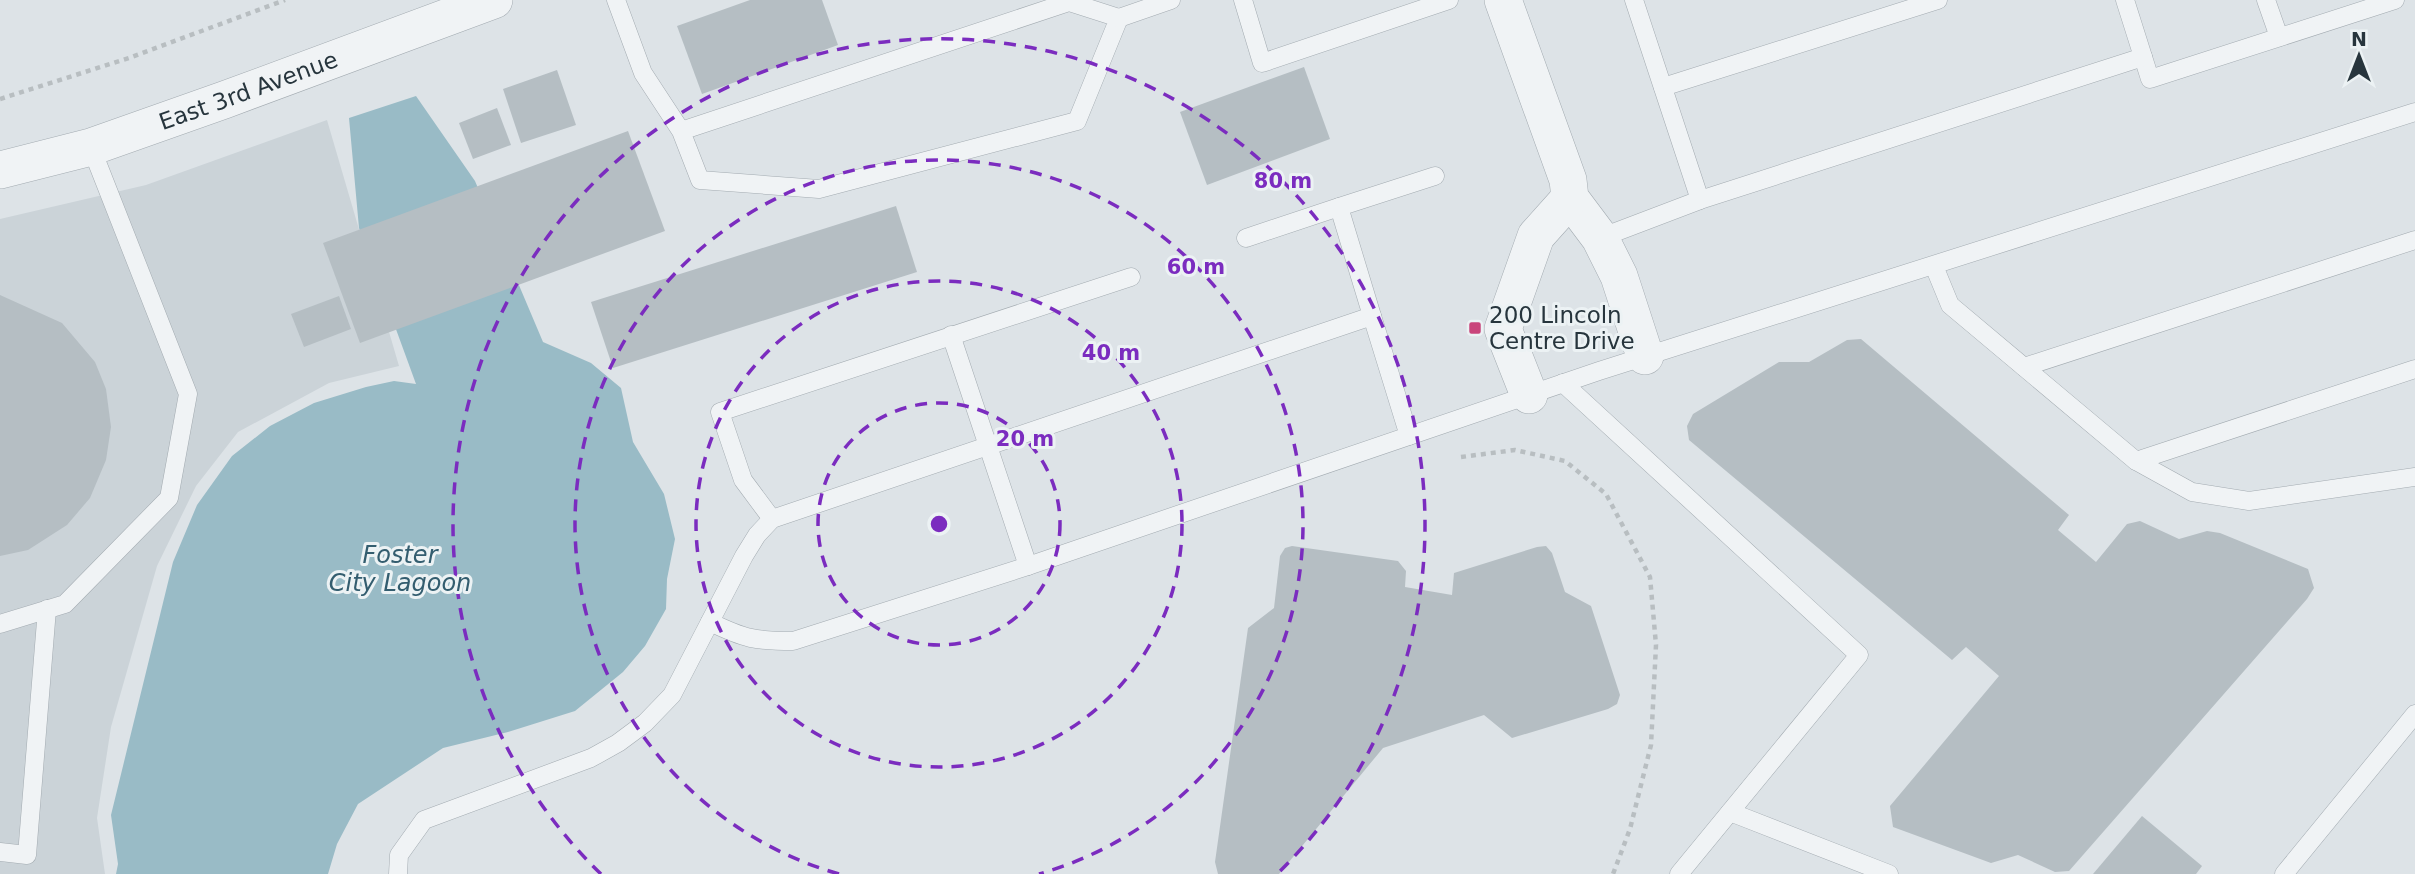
<svg xmlns="http://www.w3.org/2000/svg" width="2415" height="874" font-family="'DejaVu Sans',sans-serif">
	<rect width="100%" height="100%" fill="#dde3e7"/>
	<!-- built -->
	<path fill="#cbd3d8" d="M327,120L399,366L329,383L238,432L196,486L157,566L111,727L97,818L105,874H0V219L146,185Z"/>
	<!-- water -->
	<path fill="#99bbc6" d="M416,96L475,181L543,342L591,363L621,388L633,442L664,494L675,539L667,579L666,609L645,646L623,672L575,711L508,732L443,748L358,804L337,844L328,874H116L118,864L111,815L173,562L197,505L232,456L270,426L314,403L366,387L394,381L416,384L359,228L349,118Z"/>
	<!-- building -->
	<g fill="#b5bec3">
		<path d="M750,0H822L838,45L702,94L677,26Z"/>
		<path d="M1304,67L1330,139L1207,185L1180,112Z"/>
		<path d="M557,70L576,125L521,143L503,89Z"/>
		<path d="M497,108L511,145L473,159L459,123Z"/>
		<path d="M628,131L665,231L360,343L323,243Z"/>
		<path d="M896,206L917,272L613,368L591,302Z"/>
		<path d="M0,295L62,323L95,362L106,389L111,427L106,460L90,498L67,525L28,550L0,556Z"/>
		<path d="M339,296L351,329L304,347L291,314Z"/>
		<path d="M1861,339L2069,515L2058,530L2096,562L2127,524L2140,521L2179,539L2207,531L2220,533L2308,569L2314,588L2307,599L2069,871L2055,872L2018,855L1991,863L1893,827L1890,806L1999,676L1966,647L1952,660L1689,440L1687,426L1693,414L1779,362H1809L1847,340Z"/>
		<path d="M1292,546L1398,561L1406,571L1405,587L1452,595L1454,573L1537,547L1546,546L1552,553L1565,592L1591,606L1620,695L1617,704L1608,709L1512,738L1484,715L1383,748L1279,874H1218L1215,862L1248,628L1274,608L1280,556L1285,548Z"/>
		<path d="M2142,816L2202,866L2196,874H2093Z"/>
	</g>
	<g fill="none" stroke-linecap="round" stroke-linejoin="round">
		<defs>
			<g id="service">
				<path d="M616,0L643,73L681,131L700,180L819,189L1077,121L1119,18L1069,2L681,131"/>
				<path d="M1243,0L1262,63L1449,0"/>
				<path d="M1634,0L1700,200"/>
				<path d="M2125,0L2150,79L2395,0"/>
				<path d="M2266,0L2279,37"/>
				<path d="M1119,18L1171,0"/>
				<path d="M1663,87L1938,0"/>
				<path d="M1246,238L1339,207"/>
				<path d="M1600,238L1700,200L2143,57"/>
				<path d="M1934,266L1950,305L2136,461L2192,492L2249,501L2415,477"/>
				<path d="M1372,316L1339,207L1435,176"/>
				<path d="M951,335L1028,566"/>
				<path d="M2024,367L2415,240"/>
				<path d="M1563,383L1859,655L1679,874"/>
				<path d="M2136,461L2415,369"/>
				<path d="M772,519L743,480L720,412L1131,277"/>
				<path d="M710,622C745,639 755,641 793,641L1028,566L1599,371L2415,112"/>
				<path d="M0,624L65,604L169,498L188,394L91,147"/>
				<path d="M1730,812L1889,874"/>
				<path d="M0,852L27,855L47,609"/>
				<path d="M398,874L399,855L424,820L591,758L618,743L645,723L672,695L744,556L757,535L772,519L1372,316L1409,436"/>
				<path d="M2284,874L2415,714"/>
			</g>
			<g id="minor">
				<path d="M1503,0L1568,180L1570,198L1600,238L1619,276L1645,356"/>
				<path id="s1" d="M0,170L91,147L224,100L494,0"/>
				<path d="M1529,395L1503,329L1536,236L1570,198"/>
			</g>
		</defs>
		<!-- service casing -->
		<use href="#service" stroke="#a3abb1" stroke-width="19"/>
		<!-- minor casing -->
		<use href="#minor" stroke="#a3abb1" stroke-width="38"/>
		<!-- path -->
		<g stroke="#b8bec1" stroke-width="4.5" stroke-dasharray="5 5" stroke-linecap="butt">
			<path d="M0,99L129,58L285,0"/>
			<path d="M1461,457L1515,450L1565,461L1606,494L1650,577L1656,645L1651,745L1630,829L1613,874"/>
		</g>
		<!-- service -->
		<use href="#service" stroke="#f0f3f5" stroke-width="18"/>
		<!-- minor -->
		<use href="#minor" stroke="#f0f3f5" stroke-width="37"/>
	</g>
	<!-- distance rings -->
	<g fill="none" stroke="#7b2cbf" stroke-width="3.5" stroke-dasharray="12 9">
		<circle cx="939" cy="524" r="121"/>
		<circle cx="939" cy="524" r="243"/>
		<path d="M839 874A364 364 0 1 1 1039 874"/>
		<path d="M601 874A486 486 0 1 1 1277 874"/>
	</g>
	<!-- markers -->
	<rect fill="#c9457b" stroke="#ecf2f4" stroke-width="2.5" x="1468" y="321" width="14" height="14" rx="3.5"/>
	<g text-anchor="middle" dominant-baseline="central" stroke-width="6" stroke-linejoin="round" paint-order="stroke">
		<!-- street labels -->
		<g font-size="23" fill="#27353d" stroke="#ecf2f4">
			<text stroke="none"><textPath href="#s1" startOffset="261">East 3rd Avenue</textPath></text>
		</g>
		<!-- poi labels -->
		<g font-size="23" fill="#27353d" stroke="#ecf2f4" text-anchor="start">
			<text x="1489" y="315">200 Lincoln<tspan x="1489" dy="26">Centre Drive</tspan></text>
		</g>
		<!-- water labels -->
		<g font-size="24" font-style="italic" fill="#335d6f" stroke="#ecf2f4">
			<text x="400" y="555">Foster<tspan x="400" dy="28">City Lagoon</tspan></text>
		</g>
	</g>
	<circle cx="939" cy="524" r="10" fill="#7b2cbf" stroke="#ecf2f4" stroke-width="3.5"/>
	<g font-size="21" text-anchor="middle" font-weight="bold" fill="#7b2cbf" stroke="#ecf2f4" stroke-width="6" stroke-linejoin="round" paint-order="stroke">
		<text x="1283" y="188">80 m</text>
		<text x="1196" y="274">60 m</text>
		<text x="1111" y="360">40 m</text>
		<text x="1025" y="446">20 m</text>
	</g>
	<!-- north arrow -->
	<g transform="translate(2359 56)" stroke="#ecf2f4" stroke-width="5" paint-order="stroke">
	<path d="M0-5L12 26L0 18L-12 26Z" fill="#27353d"/>
	<text y="-10" font-size="19" font-weight="bold" text-anchor="middle" fill="#27353d">N</text>
	</g>
</svg>
